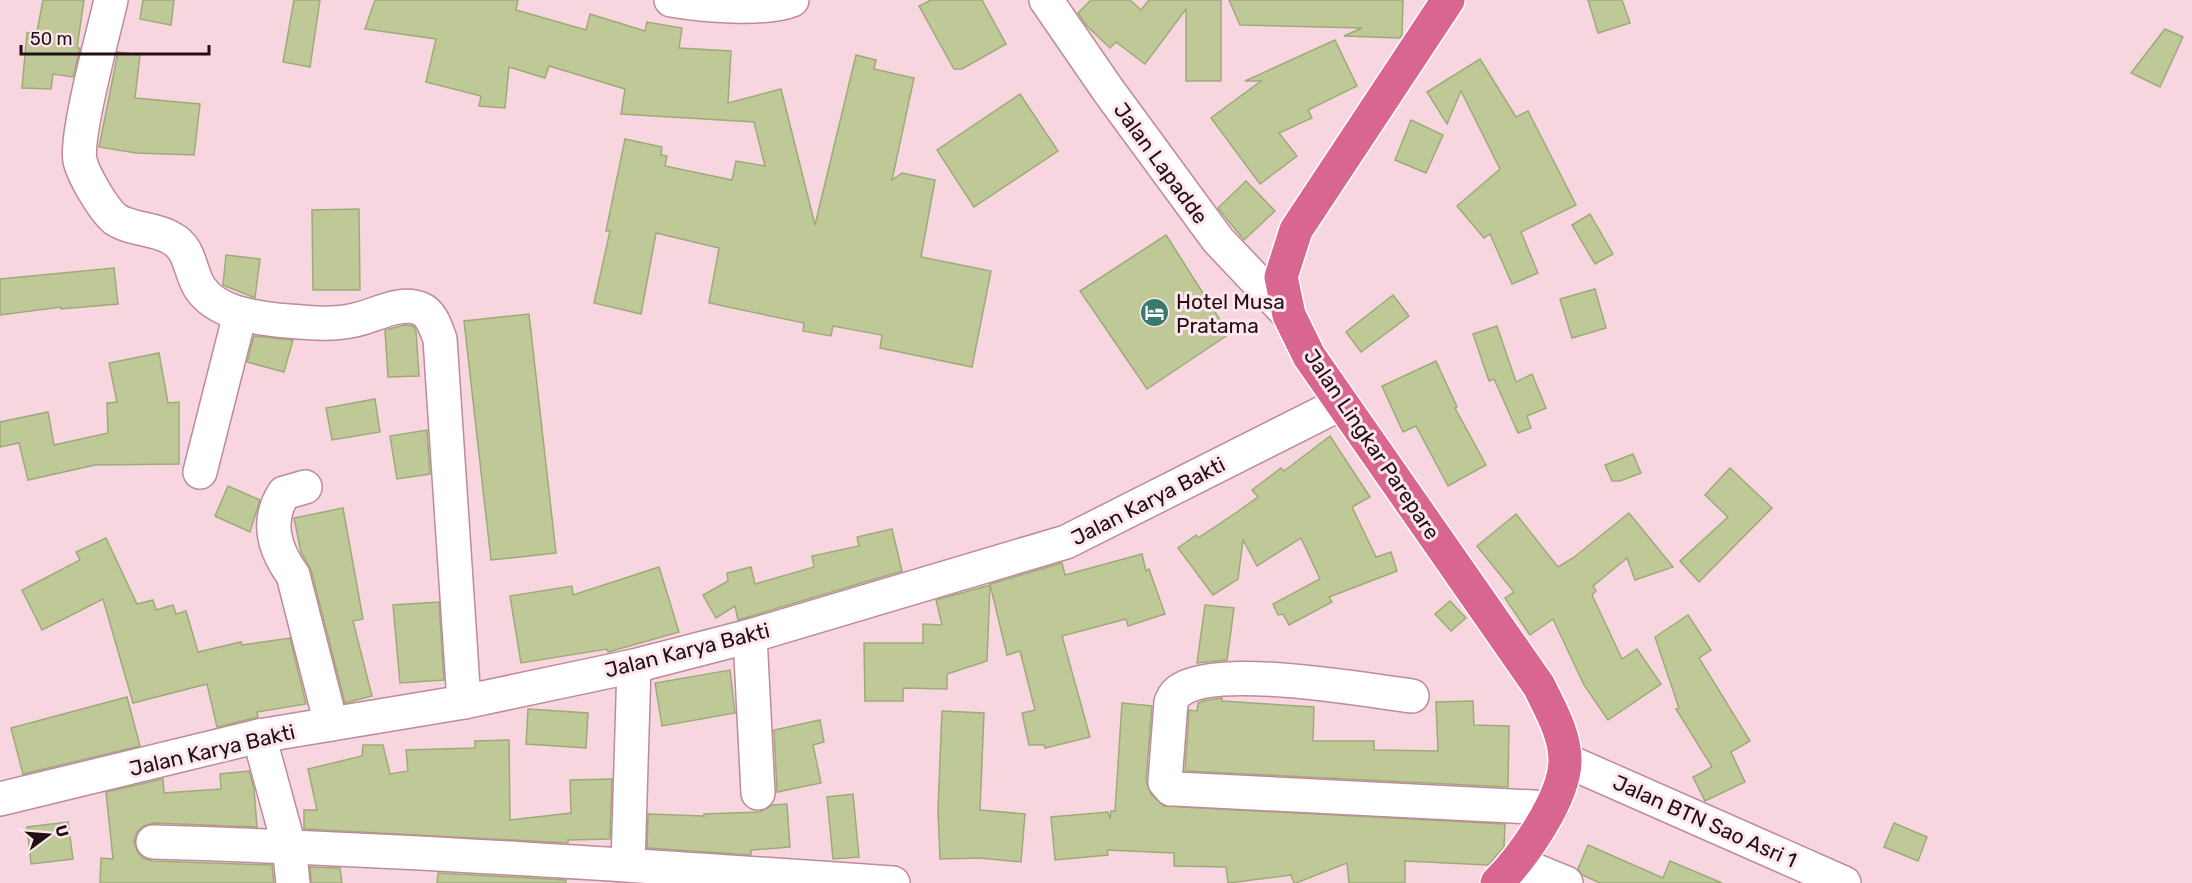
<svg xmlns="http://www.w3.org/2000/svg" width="2192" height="883" font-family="Rubik,sans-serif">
	<rect width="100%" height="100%" fill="#f8d6e0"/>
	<!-- building -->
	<g fill="#bec997" stroke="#9faa79" stroke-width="1.5">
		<path d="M43,0H84L77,48H80L73,77L53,74L51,89L22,88L27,33L37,32Z"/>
		<path d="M143,0H174L171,25L140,19Z"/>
		<path d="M294,0H320L310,67L283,62Z"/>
		<path d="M375,0H518L516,10L586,30L590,14L645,31L647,22L682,28L679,48L731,51L728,103L781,89L815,225L856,55L876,60L874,69L914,78L892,180L902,173L935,180L921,257L991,271L972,367L880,348L882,335L833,326L831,336L803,331L804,323L709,303L719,248L656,233L641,314L594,303L610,231H606L625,139L662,147L661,155L667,156L665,166L732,180L736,161L765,166L754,122L621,114L625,89L549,66L545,78L509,67L505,108L479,106L481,96L426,82L436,39L365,29Z"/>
		<path d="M931,0H982L1006,44L962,69H954L919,6Z"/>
		<path d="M1091,0H1130L1141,10L1149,0H1221V81H1186V9L1145,64L1116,42L1110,48L1087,26L1078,13Z"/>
		<path d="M1229,0H1403L1402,35L1400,38L1344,36L1362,28L1240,25Z"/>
		<path d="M1588,0H1622L1630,23L1598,33Z"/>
		<path d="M2165,29L2183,37L2160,87L2131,73Z"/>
		<path d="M1335,40L1357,86L1308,110L1312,118L1279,133L1297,156L1260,184L1211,118L1261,81H1245Z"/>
		<path d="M118,52L140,55L135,98L200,104L194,155L136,153L99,147Z"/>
		<path d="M1480,59L1516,117L1528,111L1576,205L1521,232L1538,273L1512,284L1490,234L1484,238L1457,206L1500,169L1461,91L1447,124L1427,92Z"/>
		<path d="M1020,94L1058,151L974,207L937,150Z"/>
		<path d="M1411,120L1443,135L1426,173L1395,160Z"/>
		<path d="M1246,181L1275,211L1244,240L1218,208Z"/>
		<path d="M359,209L360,290H313L312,210Z"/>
		<path d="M1590,214L1613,254L1595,264L1572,225Z"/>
		<path d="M1166,235L1229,334L1147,389L1080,291Z"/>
		<path d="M226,255L260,259L255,298L223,285Z"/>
		<path d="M114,268L118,304L61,309V307L0,315V279Z"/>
		<path d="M1595,289L1606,328L1572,338L1560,299Z"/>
		<path d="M1393,295L1409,316L1361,352L1346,332Z"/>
		<path d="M529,314L556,553L491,560L464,321Z"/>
		<path d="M405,325L413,326L416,331L419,376L388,377L385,330Z"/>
		<path d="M1497,326L1516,382L1532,374L1546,408L1527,416L1531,428L1518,433L1494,379L1489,381L1473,334Z"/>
		<path d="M254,336L293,340L284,372L247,362Z"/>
		<path d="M159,353L168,403L179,402V464L95,465L28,480L19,443L0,447V422L48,412L54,445L108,433L107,403L117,402L109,363Z"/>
		<path d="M1436,361L1457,407L1455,408L1486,465L1448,486L1416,426L1403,432L1382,386Z"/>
		<path d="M375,399L380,432L332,440L326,408Z"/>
		<path d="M427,430L430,474L397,479L390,436Z"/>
		<path d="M1330,436L1370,497L1352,507L1376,557L1391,552L1397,571L1329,597L1332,602L1289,625L1283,614L1278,615L1273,604L1320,579L1301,538L1257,566L1243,540L1238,579L1213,595L1178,548L1196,535L1198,538L1237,512L1258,497L1252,490L1281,468L1284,471Z"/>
		<path d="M1633,454L1641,473L1620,481H1612L1605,465Z"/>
		<path d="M1730,468L1772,508L1699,582L1680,561L1728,517L1705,495Z"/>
		<path d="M228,486L260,500L250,532L215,516Z"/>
		<path d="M343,508L363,619L353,621L372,696L345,703L311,570L301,552L294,518Z"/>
		<path d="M1629,513L1673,567L1635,580L1627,558L1593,586L1596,591L1592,595L1622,659L1637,649L1661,684L1608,720L1584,685L1553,619L1530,635L1505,598L1514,592L1477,546L1516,514L1558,567L1573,558Z"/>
		<path d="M892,529L902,571L738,620L735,606L716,618L703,595L728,581L727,573L751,567L755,584L814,567L812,556L859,546L857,537Z"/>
		<path d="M106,538L137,604L153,600L156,610L173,605L176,614L186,611L198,652L241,642L242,645L290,638L306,704L257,712L258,717L217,727L207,684L133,703L103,599L42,630L22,590L80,560L76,552Z"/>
		<path d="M1142,554L1146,571L1149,569L1165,614L1128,626L1126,619L1062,636L1090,737L1045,748L1044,745H1029L1022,713L1035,710L1020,651L1007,655L990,584L1062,563L1065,575Z"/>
		<path d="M659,567L679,632L608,652L607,649L521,663L510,596L572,586L573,595Z"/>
		<path d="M990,585L987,661L947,674V689L903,688V701H865L864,643H923V624L942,625L936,600Z"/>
		<path d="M1450,601L1466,618L1451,631L1435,614Z"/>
		<path d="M439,602L444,680L400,683L393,605Z"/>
		<path d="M1205,605L1234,608L1227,660L1197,663Z"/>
		<path d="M1688,615L1711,650L1699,658L1750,741L1731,752L1745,782L1705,801L1693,777L1712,767L1676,709L1679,708L1655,637Z"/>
		<path d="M730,670L735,713L662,726L655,683Z"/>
		<path d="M127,697L140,746L23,774L11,728Z"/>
		<path d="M1222,698V701L1314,707L1313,741H1374V750L1438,751L1436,702L1473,701L1474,725L1509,726L1508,787L1185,771L1189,710L1197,711L1198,703L1203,701Z"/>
		<path d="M1122,703L1152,706L1146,781L1151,794L1164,806L1505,824L1504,847L1488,865L1405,861V883H1349L1347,863L1296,883H1294L1291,875L1228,883L1226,867L1174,866V853L1107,850L1108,855L1055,860L1051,817L1108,812L1110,819L1111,811H1115Z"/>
		<path d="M528,709L588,713L586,748L526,744Z"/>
		<path d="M942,711L984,713L980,810L1025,814L1021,862L980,858L940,859L938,809Z"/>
		<path d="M820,720L824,742L813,745L821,783L777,792L774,730Z"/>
		<path d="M509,740L510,820L571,813L570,780L612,779L610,839L568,840V843L304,829V810H317L308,769L362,756L363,745H383L390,774L408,771L406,750L475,748V741Z"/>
		<path d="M249,771L254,789L257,827L153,823L144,826L137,832L134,842L137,851L143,858L152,861L272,865L274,883H100L101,858L113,859L106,792L163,779L164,793L221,789L220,774Z"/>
		<path d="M853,794L859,857L833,859L827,797Z"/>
		<path d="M787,804L790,847L751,850V855L647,848L648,814L704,816V814L760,812L772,805Z"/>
		<path d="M68,822L73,859L31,864L27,827Z"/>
		<path d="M1894,823L1927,837L1918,861L1884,847Z"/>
		<path d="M1588,845L1663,878L1670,861L1722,883H1600L1582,875L1578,869Z"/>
		<path d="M310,867L340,868L342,883H311Z"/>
		<path d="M438,873L566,880V883H437Z"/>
	</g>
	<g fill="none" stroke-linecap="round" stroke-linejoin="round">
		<defs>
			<g id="minor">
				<path d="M111,0C104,32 75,134 80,161C84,176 103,209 115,219C131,230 155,228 171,238C191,248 189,271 200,288C216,312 251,317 277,320C302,322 330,326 355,320C375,316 399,300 421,309C432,314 436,329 440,339L464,702"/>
				<path d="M671,0C701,5 765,11 792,0"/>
				<path d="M1046,0L1108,90L1218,240L1289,315"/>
				<path d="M200,472L240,314"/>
				<path d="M305,487L284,493C266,521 274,549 293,575L331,724"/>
				<path d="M750,636L758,793"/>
				<path d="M1412,696C1364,690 1216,663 1179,691C1175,693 1173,698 1171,702L1165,782L1171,789H1176L1551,808"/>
				<path d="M259,736L289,846L293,883"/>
				<path d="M1565,760L1844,883"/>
				<path d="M0,799L259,736L464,702L634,666L750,636L1066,542L1342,403"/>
				<path d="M153,842C400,849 646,866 893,883"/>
				<path d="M1517,863L1566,883"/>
				<path d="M628,864L634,666"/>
			</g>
			<path id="highway" d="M1448,0L1296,230L1281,277L1289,315L1309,356L1539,686C1550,709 1565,734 1565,760C1565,798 1523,857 1497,883"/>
		</defs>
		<!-- minor casing -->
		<use href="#minor" stroke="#bf8a9a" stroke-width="36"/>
		<!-- highway casing -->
		<use href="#highway" stroke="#fff" stroke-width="36"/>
		<!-- minor -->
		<use href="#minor" stroke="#fff" stroke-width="33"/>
		<!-- highway -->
		<use href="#highway" stroke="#d96591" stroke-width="33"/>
	</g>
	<!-- icons -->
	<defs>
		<symbol id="hotel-disc" viewBox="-11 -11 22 22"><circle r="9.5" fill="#387b6d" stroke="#fee6ed"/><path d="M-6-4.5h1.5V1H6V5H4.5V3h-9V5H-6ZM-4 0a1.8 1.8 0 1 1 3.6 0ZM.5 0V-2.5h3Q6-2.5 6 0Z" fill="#fff"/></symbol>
	</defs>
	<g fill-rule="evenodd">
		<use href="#hotel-disc" x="1138" y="296" width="33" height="33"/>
	</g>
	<g text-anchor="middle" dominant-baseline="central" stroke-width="6" stroke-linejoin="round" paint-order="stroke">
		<!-- street labels -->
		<g font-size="21" fill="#220f16" stroke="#fee6ed">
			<text transform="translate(1161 163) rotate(54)">Jalan Lapadde</text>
			<text transform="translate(1372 444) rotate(56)">Jalan Lingkar Parepare</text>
			<text transform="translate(1148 501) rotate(-27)">Jalan Karya Bakti</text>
			<text transform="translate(687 650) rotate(-14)">Jalan Karya Bakti</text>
			<text transform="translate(212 750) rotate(-13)">Jalan Karya Bakti</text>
			<text transform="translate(1705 821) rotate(24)">Jalan BTN Sao Asri 1</text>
		</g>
		<!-- poi labels -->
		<g font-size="21" fill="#220f16" stroke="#fee6ed" text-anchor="start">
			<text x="1176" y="301">Hotel Musa<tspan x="1176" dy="24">Pratama</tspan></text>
		</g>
	</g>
	<!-- north arrow -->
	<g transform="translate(48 835) rotate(74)" stroke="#fee6ed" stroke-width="4.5" paint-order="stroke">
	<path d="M0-4.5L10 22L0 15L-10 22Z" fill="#220f16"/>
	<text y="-9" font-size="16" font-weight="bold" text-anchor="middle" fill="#220f16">U</text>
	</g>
	<!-- scale -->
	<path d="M21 45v9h188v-9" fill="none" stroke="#220f16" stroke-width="3"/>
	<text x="30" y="45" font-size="18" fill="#220f16" stroke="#fee6ed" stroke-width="4.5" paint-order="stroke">50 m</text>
</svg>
